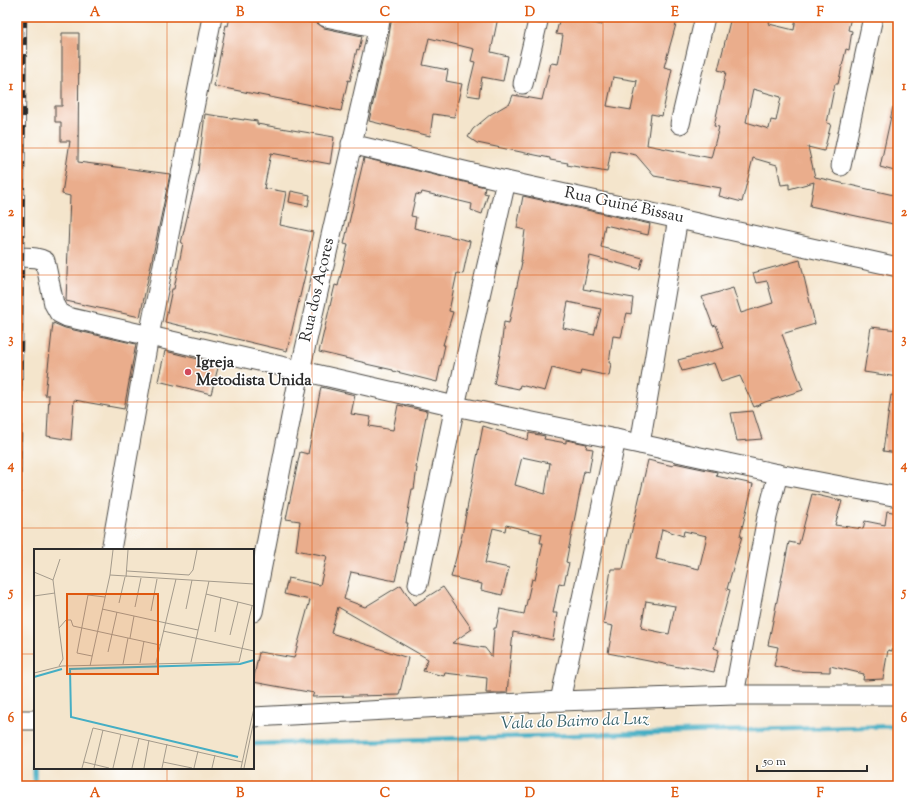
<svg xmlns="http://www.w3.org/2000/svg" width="915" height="803" font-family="'Sorts Mill Goudy',serif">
	<rect width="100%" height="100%" fill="#fff"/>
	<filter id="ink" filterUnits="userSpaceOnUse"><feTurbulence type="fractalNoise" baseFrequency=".025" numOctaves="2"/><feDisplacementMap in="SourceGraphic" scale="8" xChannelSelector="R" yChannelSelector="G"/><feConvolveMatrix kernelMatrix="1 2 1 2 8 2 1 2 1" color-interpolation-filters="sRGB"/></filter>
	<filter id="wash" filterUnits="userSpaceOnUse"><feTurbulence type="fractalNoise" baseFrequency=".012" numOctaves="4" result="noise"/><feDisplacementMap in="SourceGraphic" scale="16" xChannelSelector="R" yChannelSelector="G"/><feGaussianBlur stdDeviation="0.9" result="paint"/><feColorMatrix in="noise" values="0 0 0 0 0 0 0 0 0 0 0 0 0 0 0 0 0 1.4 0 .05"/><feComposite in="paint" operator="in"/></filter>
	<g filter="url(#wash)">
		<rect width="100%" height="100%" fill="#f4e5cc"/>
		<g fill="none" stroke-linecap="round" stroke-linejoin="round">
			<!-- stream -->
			<g stroke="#45aec4" stroke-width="4.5">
				<path d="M253,744L898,726"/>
				<path d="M35,786L34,750H35"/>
			</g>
		</g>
		<g id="blocks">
			<!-- building -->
			<g fill="#eaad8c" fill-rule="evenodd">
				<path d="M230,17H298L309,19L308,22L317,23L324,28L362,36L359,50L357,49L350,81L348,80L341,111L214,86L226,25L228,26Z"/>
				<path d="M392,17H498L491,52L508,56L503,81L482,77L479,97L467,95L475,62L471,61L474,49L429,38L423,65L448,70L446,81L462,84L454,117L433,114L430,136L369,121L383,58H385Z"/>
				<path d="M560,17H566L602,25L603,17H678L664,67L672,69L662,116L651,114L647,145L711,158L719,127L714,126L726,72L718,70L731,17H770L769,24L794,30L796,17H851L848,30L852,31L849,50L846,49L838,84H835L827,123L831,124L824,151L808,147L815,177L898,196V225L810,206L814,182L789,189V184L781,185L777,165L753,158L742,202L719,196L721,188L654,176L636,155L611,150L607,172L567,165L568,163L550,160V158L477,143L468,137L473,129L491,114L510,103L513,95L542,100L551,63L558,64L563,35L556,34ZM613,77L637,81L631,110L607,106ZM753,89L781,97L776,121L771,120L769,129L746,122Z"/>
				<path d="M62,33H79L78,162L170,174L140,317L66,301L70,196L62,194L70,141H61V122H55V106H62Z"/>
				<path d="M893,107L898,108V172L880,167Z"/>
				<path d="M205,114L244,120V119L257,121V124L334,137L330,164L271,153L264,188L286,192L280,225L313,232L304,271H306L287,351L165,322L172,289H174L183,243H181L198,171Z"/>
				<path d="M364,158L485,187L484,193L488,194L482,214L471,210L472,204L422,192L421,195L416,194L411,216L416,217L414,228L470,241L463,274L457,273L449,311L453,312L443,345H445L437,382L393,371V370L366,364V363L319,352L335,285L338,286L348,245L344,244Z"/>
				<path d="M291,191L310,195L308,206L289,202Z"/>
				<path d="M523,196L650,224L648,235L605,225L601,247L643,258L640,269L590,256L583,289L633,298L631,314L627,313L621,337L613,336L609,363H611L609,376L581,370L580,375L552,368L545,391L520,385L519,389L494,384L501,349L504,322L509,323L522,262H521L525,230L517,228ZM568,302L601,309L594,335L563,328Z"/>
				<path d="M800,260L815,324L782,334L803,390L765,402L754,407L740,376L721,382L714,363L682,371L678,360L724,348L716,325L713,326L702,297L733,288L741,313L773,303L767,281L756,283L753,273Z"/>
				<path d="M53,323L65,328L136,344L124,409L74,400L71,440L47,436L49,395H45Z"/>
				<path d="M871,327L898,330V377L864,372Z"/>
				<path d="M165,351L219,364L211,394L158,381Z"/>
				<path d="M321,387L355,395L351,414L371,417L369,426L393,430L398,405L427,411L416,468H417L414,489H412L406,523H408L395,581L351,572L344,599L365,607L401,585L414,605L443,587L472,629L452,643L485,648L492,657L494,628H496L500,609L524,614L532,579L535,580L543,543H540L542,534L506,525L505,531L493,528L485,563L509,568L502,595L481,590L482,584L451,577L462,535L483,426L528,440L529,433L545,436L544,439L566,443V440L587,444L586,448L593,449L589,472L584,471L566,562L569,563L564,584L559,583L553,613H557L553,640L513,632L507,693H486L487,678L445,673L444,676L423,671L428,659L338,607L331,633L408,658L399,695L312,697L314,693L253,682L259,652L294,658L310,600L284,594L288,578L320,585L327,556L296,550L300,521L286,519L300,452L308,454ZM522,457L550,463L545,494L515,485Z"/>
				<path d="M891,395L898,396V453L883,451Z"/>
				<path d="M753,411L762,439L737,441L731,413Z"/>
				<path d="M648,460L673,466L674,463L717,472L716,476L753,484L740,536H742L727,589L730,590L714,648L719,650L714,672L685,666L684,668L608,653L613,626L603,624L611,569H623ZM662,529L683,536L684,531L707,536L699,569L656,559ZM646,601L675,606L669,634L641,628Z"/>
				<path d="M812,494L842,501L835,525L863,529L865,521L885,525L887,511L898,513V622L892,651L888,650L883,679L863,680L864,674L830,666V672L796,671L774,666L778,647L768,645L789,542L799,544Z"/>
			</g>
		</g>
	</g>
	<g filter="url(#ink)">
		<use href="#blocks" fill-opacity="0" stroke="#494743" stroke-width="1"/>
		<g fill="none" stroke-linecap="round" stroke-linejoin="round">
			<defs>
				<g id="minor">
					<path d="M326,17L379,28"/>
					<path d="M523,84L539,17"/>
					<path d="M680,124L705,17"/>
					<path d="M351,144L506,181L898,267"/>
					<path d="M841,166L873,17"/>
					<path d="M17,257C26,258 37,256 45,261L54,304L59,313L67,317L455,406L640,444L778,474L898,497"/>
					<path d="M640,444L678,218"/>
					<path d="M111,550L149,336L212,17"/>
					<path d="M418,584L455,406L506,181"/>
					<path d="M253,612L300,371L381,17"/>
					<path d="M734,695L767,517L778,474"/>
					<path d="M560,701L616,439"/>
					<path d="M253,717L560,701L734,695H898"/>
					<path d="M17,720H35"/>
				</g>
			</defs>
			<!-- minor casing -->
			<use href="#minor" stroke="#494743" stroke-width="21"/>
			<!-- minor -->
			<use href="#minor" stroke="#fff" stroke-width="19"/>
			<defs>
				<path id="rail" d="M17,666L25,17"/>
			</defs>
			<!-- rail casing -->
			<use href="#rail" stroke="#2b2b2b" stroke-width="4.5"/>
			<!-- rail -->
			<use href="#rail" stroke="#fff" stroke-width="3" stroke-dasharray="9" stroke-linecap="butt"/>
		</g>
	</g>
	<!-- grid -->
	<path fill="none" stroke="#df570e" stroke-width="1" stroke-opacity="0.55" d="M167,17V550M312,17V786M458,17V786M603,17V786M748,17V786M17,148H898M17,275H898M17,402H898M17,528H898M17,654H35M253,654H898M167,768V786"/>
	<!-- markers -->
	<circle fill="#d1495b" stroke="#fff" stroke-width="1.5" cx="188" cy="372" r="4"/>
	<g text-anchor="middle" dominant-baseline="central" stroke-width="3" stroke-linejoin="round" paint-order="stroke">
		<!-- street labels -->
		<g font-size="16" fill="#2b2b2b" stroke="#fff">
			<text transform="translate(624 206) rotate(12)">Rua Guiné Bissau</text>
			<text transform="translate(318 290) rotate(-77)">Rua dos Açores</text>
		</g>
		<!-- poi labels -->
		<g font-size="16" font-weight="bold" fill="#2b2b2b" stroke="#fff" text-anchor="start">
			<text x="196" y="363">Igreja<tspan x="196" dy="18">Metodista Unida</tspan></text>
		</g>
		<!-- water labels -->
		<g font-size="17" font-style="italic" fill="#355f68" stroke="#fff">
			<text transform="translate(575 722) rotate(-2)">Vala do Bairro da Luz</text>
		</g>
	</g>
	<!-- overview -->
	<g transform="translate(34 549)">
		<rect width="220" height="220" fill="#f4e5cc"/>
		<path fill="none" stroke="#45aec4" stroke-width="2" d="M0,128L28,120M204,208L37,168L36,120L206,115L220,111"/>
		<path fill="none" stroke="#a49b8c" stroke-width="1" d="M93,22L155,26L159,21L163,1M0,23L19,31M76,26L79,1M92,28L94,1M172,45L220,57M0,47L21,44M85,54L91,28M101,58L107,29M68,60L164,81M152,60L158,31M117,62L123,30M25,79L19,31L26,10M129,82L220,102M181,83L187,48M196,86L204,53M96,89L100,67M74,103L83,63M58,107L43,104L54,46L71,48M157,113L175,32M106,114L110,92M122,114L142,30M89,115L94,89M25,117L29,110L25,79L32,71H37L39,77L126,96M56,117L76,26L220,35M0,124L28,117L205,113L218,57M50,213L75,219M129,213L158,219M48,219L59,179L208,213M60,219L69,181M79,219L87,185M98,219L105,189M110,219L115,191M128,219L133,195M160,219L164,202M178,219L181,206M207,219L220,159M210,219L220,171"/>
		<path fill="#df570e" fill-opacity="0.15" stroke="#df570e" stroke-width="2" d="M33,45H124V125H33Z"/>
		<rect width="220" height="220" fill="none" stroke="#2b2b2b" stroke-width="2"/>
	</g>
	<!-- margin -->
	<rect width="915" height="803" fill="none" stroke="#fff" stroke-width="44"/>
	<!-- scale -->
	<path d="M757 765v6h110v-6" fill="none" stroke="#2b2b2b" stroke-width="2"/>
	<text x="763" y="765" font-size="12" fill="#2b2b2b" stroke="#ffffff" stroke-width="3" paint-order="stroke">50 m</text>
	<rect x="22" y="22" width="871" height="759" fill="none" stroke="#df570e" stroke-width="1.5"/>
	<g font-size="13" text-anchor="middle" font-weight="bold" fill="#df570e">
		<text x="95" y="16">A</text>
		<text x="240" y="16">B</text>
		<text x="385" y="16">C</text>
		<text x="530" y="16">D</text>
		<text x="675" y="16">E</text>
		<text x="820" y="16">F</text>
		<text x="11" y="90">1</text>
		<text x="904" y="90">1</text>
		<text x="11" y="216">2</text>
		<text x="904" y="216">2</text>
		<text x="11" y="343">3</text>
		<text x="904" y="343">3</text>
		<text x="11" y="469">4</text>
		<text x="904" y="469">4</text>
		<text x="11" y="596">5</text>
		<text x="904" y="596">5</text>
		<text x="11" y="722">6</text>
		<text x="904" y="722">6</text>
		<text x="95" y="797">A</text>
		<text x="240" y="797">B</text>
		<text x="385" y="797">C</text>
		<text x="530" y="797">D</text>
		<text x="675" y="797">E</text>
		<text x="820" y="797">F</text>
	</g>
</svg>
